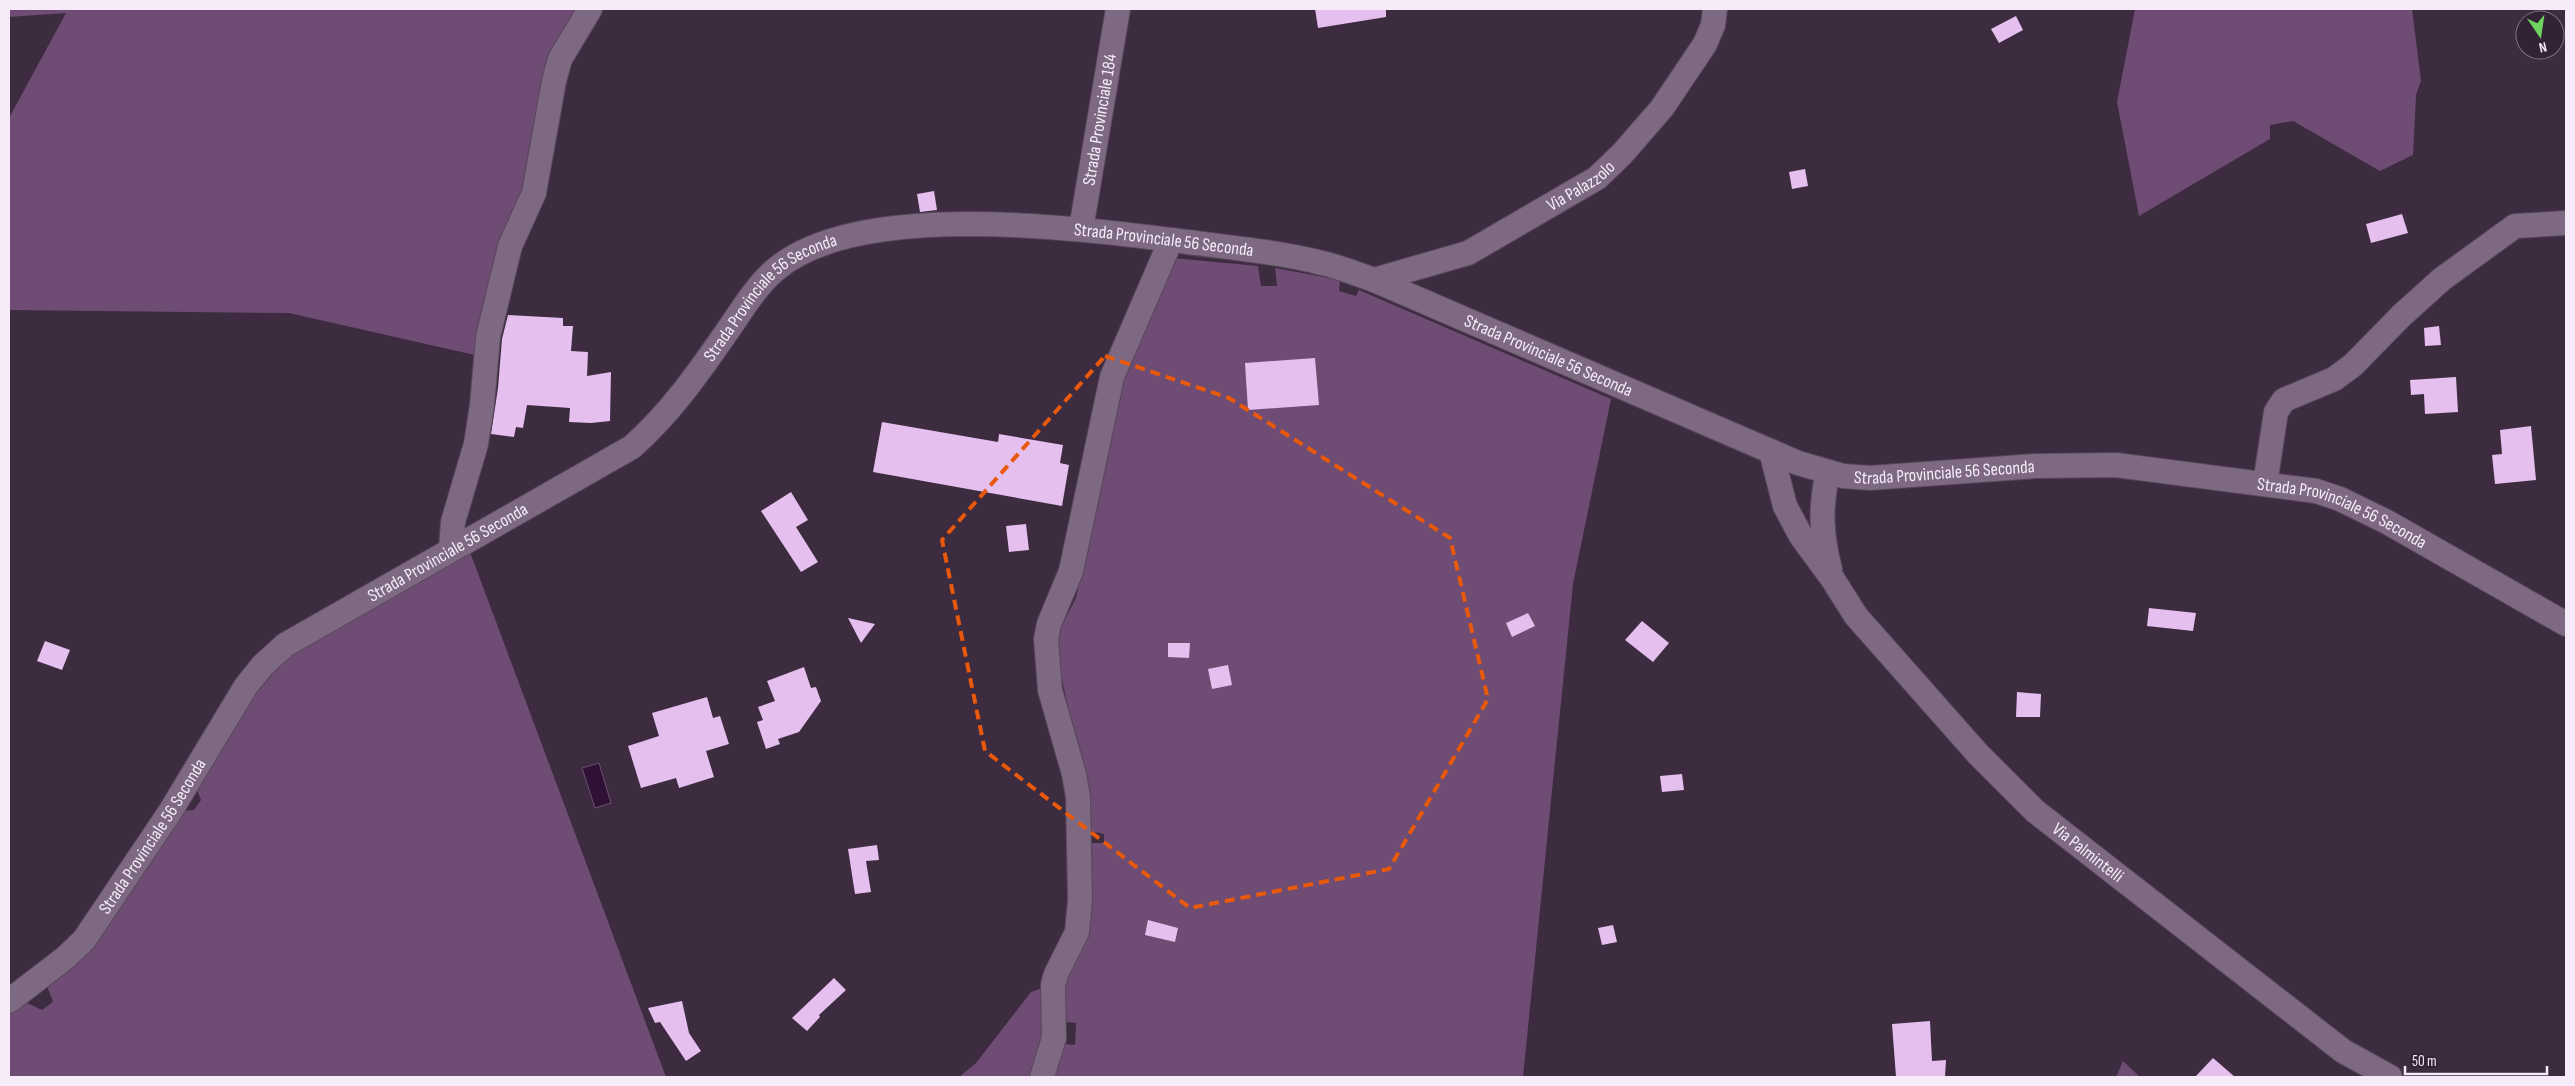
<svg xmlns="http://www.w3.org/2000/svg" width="2575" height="1086" font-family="'Sofia Sans Condensed',sans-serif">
	<rect width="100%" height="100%" fill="#3d2b40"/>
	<!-- forest -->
	<g fill="#6e4c74">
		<path d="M9,9H582L479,356L289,313L9,310V118L66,13L9,17Z"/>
		<path d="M2135,9H2412L2421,81L2416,95L2413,155L2380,171L2293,121L2270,125V139L2139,216L2117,102Z"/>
		<path d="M1173,258L1258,266L1261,286H1277L1275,268L1340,280L1339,291L1356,296L1359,290L1611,399L1573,584L1523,1077H1052L1065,1044L1075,1045L1076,1023L1064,1022L1062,999L1090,843H1104V834L1090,831L1089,798L1059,667V631L1076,598L1120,386Z"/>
		<path d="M470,552L666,1077H9V1012L23,1001L42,1010L53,1002L46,983L180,811L194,810L201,800L196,788L256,689L270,673L293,653Z"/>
		<path d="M1042,988L1045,1045L1033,1077H959L976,1063L1031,992Z"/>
		<path d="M2123,1061L2140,1077H2116Z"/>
	</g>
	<!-- water -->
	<path fill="#2f1135" stroke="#6b5270" d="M599,763L611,803L595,808L582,768Z"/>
	<!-- building -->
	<g fill="#e5bfed">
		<path d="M1315,9H1386V17L1318,28Z"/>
		<path d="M2016,16L2023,30L1999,43L1991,29Z"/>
		<path d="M1805,169L1808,186L1792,189L1789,172Z"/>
		<path d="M934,191L937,210L920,212L917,194Z"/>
		<path d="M2402,214L2408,233L2371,243L2366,224Z"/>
		<path d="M508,315L563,318V326H573L571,351L588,352L587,376L611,372L610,421L591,423L569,422L570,408L527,405L523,428L516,427L514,437L491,434L498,388L502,339Z"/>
		<path d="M2439,326L2441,345L2425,346L2424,328Z"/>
		<path d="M1315,358L1319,405L1248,410L1245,363Z"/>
		<path d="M2456,377L2458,412L2425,414L2424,394L2411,395L2410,380Z"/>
		<path d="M882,422L998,442L999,434L1063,445L1060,463L1069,465L1062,506L873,472Z"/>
		<path d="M2531,426L2536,480L2495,484L2492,455L2502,454L2500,430Z"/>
		<path d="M791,492L808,520L796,527L818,562L801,572L761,511Z"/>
		<path d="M1026,524L1029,550L1009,552L1006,526Z"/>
		<path d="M2149,608L2196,613L2193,631L2147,626Z"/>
		<path d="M1528,613L1535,626L1512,637L1506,623Z"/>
		<path d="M848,618L875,624L861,643Z"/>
		<path d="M1642,621L1669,643L1653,662L1625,640Z"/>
		<path d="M45,641L70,650L62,670L37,661Z"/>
		<path d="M1168,643H1190L1189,658L1168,657Z"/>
		<path d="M1228,665L1232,685L1212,689L1208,669Z"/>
		<path d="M804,667L811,688L816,687L821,701L799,732L778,739L780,744L766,749L757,722L763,720L758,707L775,701L767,681Z"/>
		<path d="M2017,692L2041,694L2040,717H2016Z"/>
		<path d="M707,697L713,718L720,716L729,744L706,751L714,777L679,788L676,778L641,788L628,746L659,736L652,713Z"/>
		<path d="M1682,774L1684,790L1662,792L1660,776Z"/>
		<path d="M877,845L879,860L866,861L871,892L855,894L848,849Z"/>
		<path d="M1148,920L1178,928L1175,942L1145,935Z"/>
		<path d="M1613,925L1617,942L1602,945L1598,928Z"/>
		<path d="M834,978L846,990L819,1015L820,1017L807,1031L792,1018Z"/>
		<path d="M682,1001L689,1033L701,1051L686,1061L660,1022L655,1023L648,1008Z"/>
		<path d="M1930,1021L1932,1061L1946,1060L1945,1077H1896L1892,1024Z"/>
		<path d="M2213,1058L2235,1077H2195Z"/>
	</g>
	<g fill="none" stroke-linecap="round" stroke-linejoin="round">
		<defs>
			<g id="minor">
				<path id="s1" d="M1081,229L1118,9"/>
				<path id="s2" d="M1374,280L1468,253L1597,178L1622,154L1662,108L1705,44L1713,25L1715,9"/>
				<path id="s3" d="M1771,451L1785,506L1801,536L1832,578L1856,616L1978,754L2035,811L2343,1051L2390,1077"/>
				<path d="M1828,472C1820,506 1821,535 1830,569"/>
				<path d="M2265,484L2276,412L2284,400L2334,379L2353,365L2402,315L2442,279L2515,226L2566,223"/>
				<path d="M451,549L453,522L476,444L482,405L488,337L510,246L534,193L554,81L560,59L590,9"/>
				<path id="s4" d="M9,1001L65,958L84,940L170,812L246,686L263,665L285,645L632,447C671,412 696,376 726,333C741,312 755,287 775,270C859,198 1085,229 1188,242C1233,248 1279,252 1322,263C1340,267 1357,274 1374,280L1798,463L1843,476L1870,478L2036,466L2116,465L2316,491L2340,499L2387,522L2566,624"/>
				<path d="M1042,1077L1054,1038L1053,985L1056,974L1077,932L1080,900L1078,797L1074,774L1050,690L1046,639L1049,624L1071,571L1112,377L1171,240"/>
			</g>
		</defs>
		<!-- minor casing -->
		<use href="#minor" stroke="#574759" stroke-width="26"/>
		<!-- minor -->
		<use href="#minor" stroke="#7d6981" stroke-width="24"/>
	</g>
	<!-- marked area -->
	<path fill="none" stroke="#e8590c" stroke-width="4" stroke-dasharray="10 6" stroke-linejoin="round" d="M1105,356L1229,398L1450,538L1488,699L1389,869L1190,908L985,751L942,540Z"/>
	<g text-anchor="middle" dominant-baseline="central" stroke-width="5" stroke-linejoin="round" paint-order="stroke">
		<!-- street labels -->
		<g font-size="18" fill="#f7ebf9" stroke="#332236">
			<text stroke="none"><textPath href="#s1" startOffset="111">Strada Provinciale 184</textPath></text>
			<text stroke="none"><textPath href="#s2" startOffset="229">Via Palazzolo</textPath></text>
			<text stroke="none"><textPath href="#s4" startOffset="1481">Strada Provinciale 56 Seconda</textPath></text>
			<text stroke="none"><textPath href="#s4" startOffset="1061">Strada Provinciale 56 Seconda</textPath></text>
			<text stroke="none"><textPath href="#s4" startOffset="1886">Strada Provinciale 56 Seconda</textPath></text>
			<text stroke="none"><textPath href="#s4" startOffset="2306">Strada Provinciale 56 Seconda</textPath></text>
			<text stroke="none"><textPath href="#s4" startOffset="2711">Strada Provinciale 56 Seconda</textPath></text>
			<text stroke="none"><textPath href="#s4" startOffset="642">Strada Provinciale 56 Seconda</textPath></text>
			<text stroke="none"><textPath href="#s4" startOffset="221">Strada Provinciale 56 Seconda</textPath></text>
			<text stroke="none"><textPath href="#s3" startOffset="520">Via Palmintelli</textPath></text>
		</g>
	</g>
	<!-- border -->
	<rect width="2575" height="1086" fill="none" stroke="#f7ebf9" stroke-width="20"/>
	<!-- north arrow -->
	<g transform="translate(2540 35) rotate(167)"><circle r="24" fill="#332236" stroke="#817284"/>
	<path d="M0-4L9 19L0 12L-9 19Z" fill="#6fd35f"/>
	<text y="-8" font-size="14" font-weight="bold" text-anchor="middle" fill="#f7ebf9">N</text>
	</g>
	<!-- scale -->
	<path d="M2405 1066v8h142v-8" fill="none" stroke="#f7ebf9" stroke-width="2.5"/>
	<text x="2412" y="1066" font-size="15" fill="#f7ebf9" stroke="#332236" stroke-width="4" paint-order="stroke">50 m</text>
</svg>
